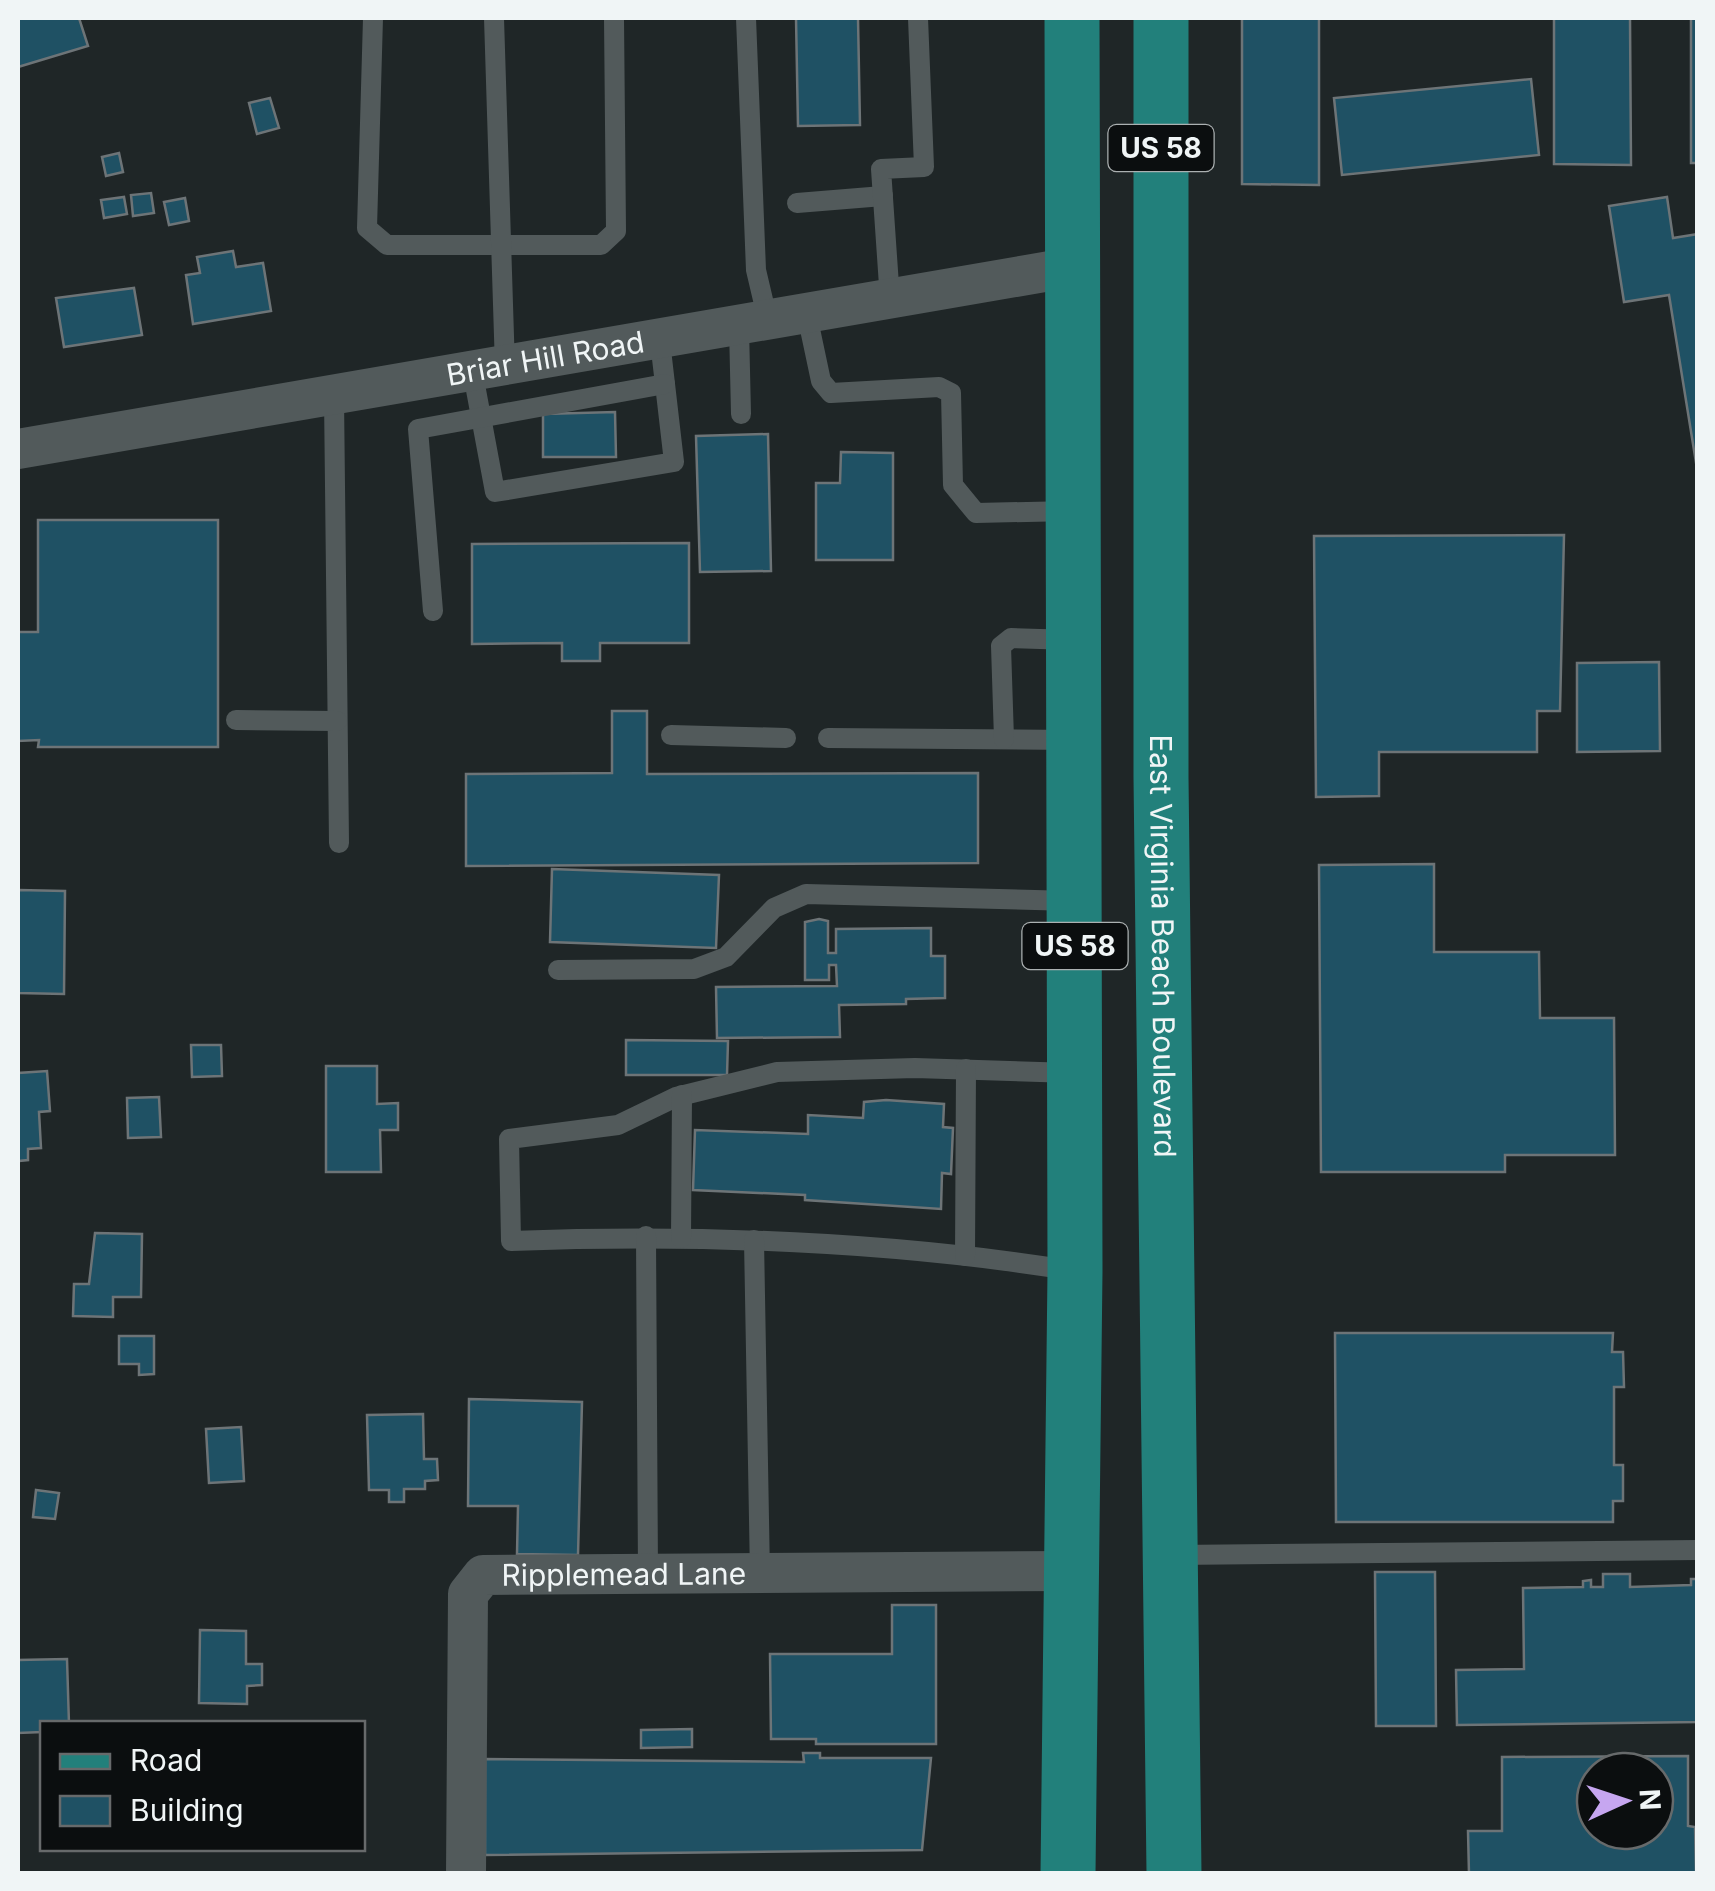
<svg xmlns="http://www.w3.org/2000/svg" width="1715" height="1891" font-family="Inter,sans-serif">
	<rect width="100%" height="100%" fill="#1f2627"/>
	<!-- building -->
	<g fill="#1f5164" stroke="#6d7477" stroke-width="2.5" fill-rule="evenodd">
		<path d="M18,18H79L88,46L18,67Z"/>
		<path d="M796,18H858L860,125L798,126Z"/>
		<path d="M1242,18H1319V185L1242,184Z"/>
		<path d="M1554,18H1630L1631,165L1554,164Z"/>
		<rect x="1691" y="18" width="7" height="145"/>
		<path d="M1531,79L1539,155L1342,175L1334,98Z"/>
		<path d="M270,98L279,128L257,134L249,103Z"/>
		<path d="M119,153L123,172L106,176L102,157Z"/>
		<path d="M151,193L154,213L133,216L131,195Z"/>
		<path d="M124,197L127,214L104,218L101,200Z"/>
		<path d="M1667,197L1673,238L1698,234V475L1669,295L1624,302L1609,206Z"/>
		<path d="M185,198L189,221L169,225L164,202Z"/>
		<path d="M233,251L236,267L263,263L271,311L193,324L186,275L200,273L197,257Z"/>
		<path d="M134,288L142,335L64,347L56,298Z"/>
		<path d="M615,412L616,457H543V414Z"/>
		<path d="M768,434L771,571L700,572L696,436Z"/>
		<path d="M841,452L893,453V560H816V483H840Z"/>
		<path d="M38,520H218V747H38L39,740L18,741V632H38Z"/>
		<path d="M1564,535L1560,711H1537V752H1379V796L1316,797L1314,536Z"/>
		<path d="M689,543V643H600V661H562V643L472,644V544Z"/>
		<path d="M1659,662L1660,751L1577,752V663Z"/>
		<path d="M612,711H647V774L978,773V863L466,866V774L612,773Z"/>
		<path d="M1434,864V952H1539L1540,1018H1614L1615,1155H1505V1172H1321L1319,865Z"/>
		<path d="M552,869L719,875L716,948L550,942Z"/>
		<path d="M18,890L65,891L64,994L18,993Z"/>
		<path d="M819,919L828,921V953H836V929L931,928V956H945V998L906,999V1004L839,1005L840,1037L717,1038L716,987L837,986L836,965H829V980H805V922Z"/>
		<path d="M626,1040L728,1041L727,1075H626Z"/>
		<path d="M191,1045H221L222,1076L192,1077Z"/>
		<path d="M326,1066H377V1104L398,1103V1130H380L381,1172H326Z"/>
		<path d="M47,1071L50,1111L39,1112L41,1148L28,1149V1160L18,1161V1073Z"/>
		<path d="M159,1097L161,1137L128,1138L127,1098Z"/>
		<path d="M886,1100L944,1104L943,1127L953,1128L951,1174L942,1173L941,1209L805,1200V1195L693,1190L695,1130L808,1134V1115L863,1118L864,1102Z"/>
		<path d="M95,1233L142,1234L141,1297H113V1317L73,1316L74,1284H89Z"/>
		<path d="M1335,1333H1613L1612,1352H1623L1624,1387H1614V1465H1623V1501H1613V1522H1336Z"/>
		<path d="M119,1336H154V1374L139,1375V1364H119Z"/>
		<path d="M469,1399L582,1402L578,1555L517,1554L518,1506H468Z"/>
		<path d="M423,1414L424,1459H437L438,1480L425,1481V1489H404V1502H389V1490H369L367,1415Z"/>
		<path d="M241,1427L244,1481L209,1483L206,1429Z"/>
		<path d="M36,1490L59,1493L55,1519L33,1517Z"/>
		<path d="M1375,1572H1435L1436,1726H1376Z"/>
		<path d="M1603,1574H1630V1587L1691,1585V1579H1698V1722L1457,1725L1456,1670L1524,1669L1523,1588L1583,1587V1581L1591,1580V1587H1603Z"/>
		<path d="M892,1605H936V1744H816V1739H771L770,1654H892Z"/>
		<path d="M200,1630L246,1631V1664H262V1685L247,1686V1704L199,1703Z"/>
		<path d="M67,1659L69,1724H42V1732L18,1733V1660Z"/>
		<path d="M692,1729V1747L641,1748V1730Z"/>
		<path d="M803,1753H820V1758H931L922,1850L485,1855V1759L804,1762Z"/>
		<path d="M1688,1756V1826L1695,1827L1696,1874H1469L1468,1831H1502V1757ZM1595,1771H1655V1831H1595Z"/>
	</g>
	<g fill="none" stroke-linecap="round" stroke-linejoin="round">
		<!-- lane -->
		<g stroke="#525a5b" stroke-width="20">
			<path d="M373,18L367,228L387,245H601L616,231L614,18"/>
			<path d="M494,18L505,368"/>
			<path d="M746,18L756,270L768,321"/>
			<path d="M797,203L883,196"/>
			<path d="M890,300L881,169L924,167L918,18"/>
			<path d="M807,315L821,381L831,393L939,387L951,393L953,485L976,513L1071,511"/>
			<path d="M739,327L741,414"/>
			<path d="M473,374L495,492L674,462L660,341"/>
			<path d="M334,397L339,843"/>
			<path d="M433,611L418,429L665,384"/>
			<path d="M236,720L337,721"/>
			<path d="M671,735L786,738"/>
			<path d="M828,738L1073,740"/>
			<path d="M1004,739L1001,646L1011,638L1072,640"/>
			<path d="M558,970L694,969L726,957L774,908L806,894L1073,901"/>
			<path d="M1072,1073L915,1068L777,1072L676,1097L618,1125L509,1139L511,1241C700,1234 888,1241 1075,1271"/>
			<path d="M646,1236L648,1575"/>
			<path d="M681,1238L682,1095"/>
			<path d="M754,1240L760,1575"/>
			<path d="M965,1256L966,1069"/>
			<path d="M1175,1555L1698,1550"/>
		</g>
		<!-- street -->
		<g stroke="#525a5b" stroke-width="40">
			<path id="s1" d="M18,449L1073,267"/>
			<path id="s2" d="M466,1874L468,1594L483,1575L1070,1571"/>
		</g>
		<!-- primary -->
		<g stroke="#22807b" stroke-width="55">
			<path id="s3" d="M1161,18V777L1174,1874"/>
			<path d="M1068,1874L1075,1271L1072,18"/>
		</g>
	</g>
	<g text-anchor="middle" dominant-baseline="central" stroke-width="8" stroke-linejoin="round" paint-order="stroke">
		<!-- shield labels -->
		<g fill="#0b0e0f" stroke="#abb0b1" stroke-width="2.5">
			<rect x="1108.5" y="125" width="105" height="46" rx="8"/>
			<rect x="1022.5" y="923" width="105" height="46" rx="8"/>
		</g>
		<g font-size="28" font-weight="bold" fill="#f0f5f6">
			<text x="1161" y="148">US 58</text>
			<text x="1075" y="946">US 58</text>
		</g>
		<!-- street labels -->
		<g font-size="30" fill="#f0f5f6" stroke="#0b0e0f">
			<text stroke="none"><textPath href="#s1" startOffset="535">Briar Hill Road</textPath></text>
			<text stroke="none"><textPath href="#s3" startOffset="928">East Virginia Beach Boulevard</textPath></text>
			<text stroke="none"><textPath href="#s2" startOffset="445">Ripplemead Lane</textPath></text>
		</g>
	</g>
	<!-- border -->
	<rect width="1715" height="1891" fill="none" stroke="#f0f5f6" stroke-width="40"/>
	<!-- legend -->
	<rect x="40" y="1721" width="325" height="130" fill="#0b0e0f" stroke="#676a6b" stroke-width="2.5"/>
	<rect x="60" y="1754" width="50" height="15" fill="#22807b" stroke="#676a6b" stroke-width="2.5"/>
	<text x="130" y="1771" font-size="30" fill="#f0f5f6">Road</text>
	<rect x="60" y="1796" width="50" height="30" fill="#1f5164" stroke="#676a6b" stroke-width="2.5"/>
	<text x="130" y="1821" font-size="30" fill="#f0f5f6">Building</text>
	<!-- north arrow -->
	<g transform="translate(1625 1801) rotate(87)"><circle r="48" fill="#0b0e0f" stroke="#676a6b" stroke-width="2.5"/>
	<path d="M0-8L18 38L0 25L-18 38Z" fill="#c6a6f0"/>
	<text y="-15" font-size="28" font-weight="bold" text-anchor="middle" fill="#f0f5f6">N</text>
	</g>
</svg>
